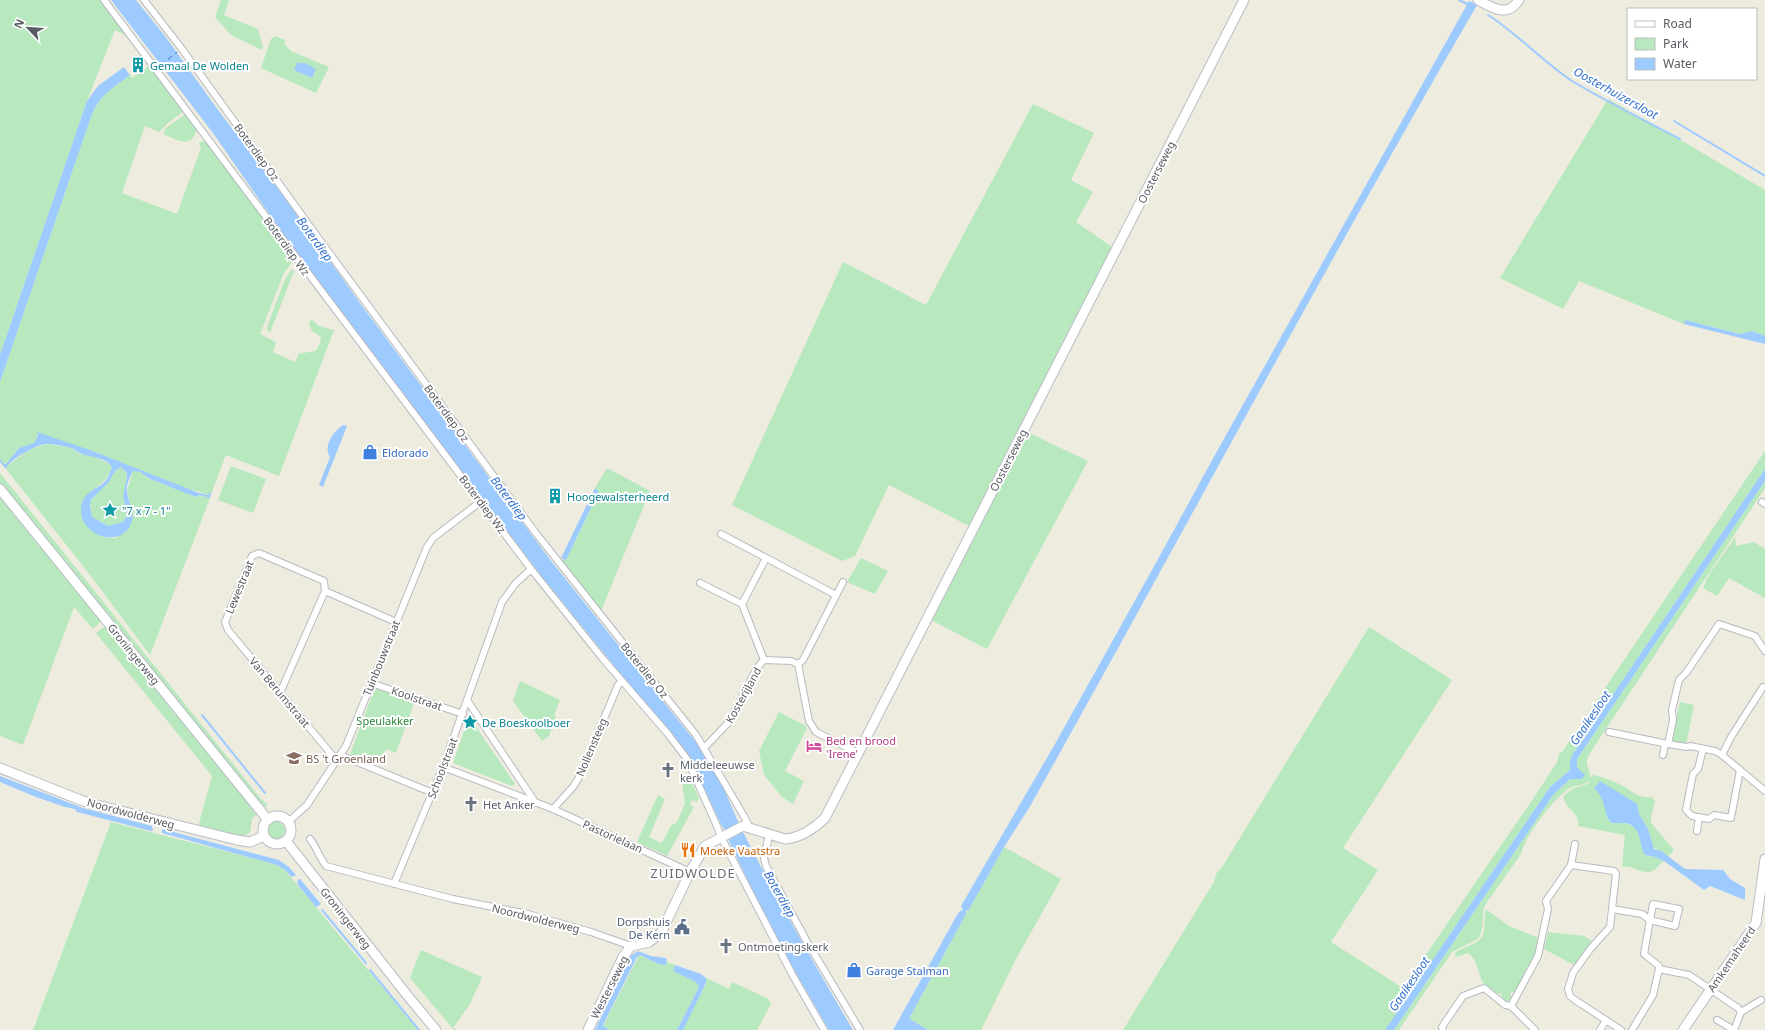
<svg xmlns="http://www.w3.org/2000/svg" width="1765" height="1030" font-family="'Noto Sans',sans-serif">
	<rect width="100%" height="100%" fill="#edecdf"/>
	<!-- green -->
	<g fill="#b8e8bd">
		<path d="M0,0H100L129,37L115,30L112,37L87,101L0,355Z"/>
		<path d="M221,0H229L224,15L258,29L263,47L262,50L231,35L215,17Z"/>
		<path d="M275,36L285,40L284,44L291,51L329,67L316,93L261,68L271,39Z"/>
		<path d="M150,65L184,111L168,123L159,132L145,126L122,193L177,214L201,148L199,144L200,142L207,141L294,259L284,273L260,334L276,342L273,352L295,362L299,354C313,350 318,356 321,337L312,331L309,324L311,319L319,326L334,330L279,476L226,455L212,491L209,495L180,486L90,450L38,435L34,443C29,446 23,445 18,449C13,454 11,461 4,464L0,459V382L92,114C102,93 112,88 130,75L132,78Z"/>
		<path d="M1608,99L1684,142L1765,190V336L1752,331L1740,334L1685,320L1684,324L1579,281L1563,309L1500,278Z"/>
		<path d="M1033,104L1094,133L1071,180L1093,192L1076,222L1112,247L969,526L889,485L855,556L842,561L732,505L843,262L926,305Z"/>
		<path d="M184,115H187L197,129C191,150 178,140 163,134L166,128Z"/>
		<path d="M292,269L294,271L270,333L267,329L268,324L285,279Z"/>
		<path d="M1027,432L1088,461L987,649L931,620Z"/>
		<path d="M49,444L71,448L80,454L93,456L111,465L112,467L106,479L85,497L81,510L82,518L89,529L108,538H116L132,520L133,516L127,491L133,471C140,470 144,476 150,479C163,486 179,487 192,496L199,495L210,498L150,655L87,571L6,469L7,466C20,456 32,446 49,444Z"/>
		<path d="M1765,451V469L1573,754L1570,770L1550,787L1385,1030H1123L1214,882L1217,872L1221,869L1369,627L1452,680L1343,848L1378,870L1331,942L1403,988L1537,793L1557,762L1559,754L1562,752Z"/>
		<path d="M231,466L266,479L253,513L218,500Z"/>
		<path d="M121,467L126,472L127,477L123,496L127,515L123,522L108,526L92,517L90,502L111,479L115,471Z"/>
		<path d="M607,468L650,491L601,611L561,562L563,559L566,560L598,493L595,488Z"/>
		<path d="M0,473L234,765L260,798L268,805L265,807L246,788L0,483Z"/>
		<path d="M1765,481V488L1592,750C1590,753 1587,757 1587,761C1586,767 1592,773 1590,779C1586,787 1574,784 1568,789C1552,801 1526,834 1521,854L1485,905C1481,916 1485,929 1478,939L1452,952L1399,1030H1394L1553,795L1570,779H1576L1580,771L1577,767V759Z"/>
		<path d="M0,495L101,619L100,622L93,629L74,607L23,745L0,736Z"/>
		<path d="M1735,537L1736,546L1754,542L1765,549V598L1729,578L1717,596L1703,588L1710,573Z"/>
		<path d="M861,558L888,571L875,594L847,582Z"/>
		<path d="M104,627L108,628L248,804L256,815L252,819L250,833L238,838L198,827L212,776L96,633Z"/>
		<path d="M520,681L560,700L554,715L556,716L549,736L542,741L513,701Z"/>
		<path d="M375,688L414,703L396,753L386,749L378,765L350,754Z"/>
		<path d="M1680,702L1694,705L1686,745L1673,742L1674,729Z"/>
		<path d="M779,712L806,726L807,728L785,771L804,781L793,804L782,797L764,775L759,751Z"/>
		<path d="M474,724L515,784L512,786L453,763L466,725Z"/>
		<path d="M688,775L699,798L697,802L692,800L690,805L694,807L667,856L637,842L658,795L665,799L649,837L661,843L663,841L671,826L677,822L685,804L682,781Z"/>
		<path d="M1592,775C1602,777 1614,781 1623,786C1634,792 1639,799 1652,797L1655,801L1651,817V823L1674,850L1668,856L1653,847L1648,829L1639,814L1637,804L1625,797L1600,793L1606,809L1607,819L1615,823H1624L1634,826L1637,830L1645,855L1655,857L1664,861C1660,863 1658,868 1654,870C1643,877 1633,864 1622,867L1625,835L1578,826C1580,816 1572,812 1567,805C1565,803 1564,799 1563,796L1574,788L1588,784Z"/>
		<circle cx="276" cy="830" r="9"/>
		<path d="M111,822L252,858L277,865L285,870L418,1030H33Z"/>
		<path d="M1004,847L1061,879L1017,957L981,1030H928L910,1019V1017L966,914L967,910L968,911Z"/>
		<path d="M1486,909L1509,926L1539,938L1535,957L1530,967H1528L1524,977H1522L1520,986H1517L1515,992H1511V1000L1505,1002L1500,993L1498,994L1490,988L1488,989C1477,979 1480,961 1468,953L1456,957L1455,953C1465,945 1482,945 1484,931C1485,924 1484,917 1486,909Z"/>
		<path d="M1548,932L1584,936L1592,941L1576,966L1544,949Z"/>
		<path d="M421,950L482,977L470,1004L453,1028L457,1030H454L410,978Z"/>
		<path d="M639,955L658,964L665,965L667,962L675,965L673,971L696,982L699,987L677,1030H609L603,1026Z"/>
		<path d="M706,978L729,989L732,982L767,998L771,1004L757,1030H683L706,983Z"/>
	</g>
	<!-- water -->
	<g fill="#9dcbff" fill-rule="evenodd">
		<path d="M111,0H136L165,36L221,114L269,176L360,303L548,557L690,735C715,758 729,805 745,836C779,902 815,966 853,1030H829L772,932L729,841C729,835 728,831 723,828L689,758L546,582L304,264L213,133Z"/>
		<path d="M1469,1L1477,5C1323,270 1179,541 1029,808L1004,847L968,911L966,910V914L910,1017V1019L928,1030H893L957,915L960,911L963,910L961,906L1055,744L1157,561L1216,453Z"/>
		<path d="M297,63H305L316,69L312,78L294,70Z"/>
		<path d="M124,67L130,75C113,88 101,94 92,114L0,382V355L87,101L98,86Z"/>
		<path d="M1685,320L1740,334L1752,331L1765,336V344L1684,324Z"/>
		<path d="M343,425L347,426L323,487L319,485L330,457C323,446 333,432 343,425Z"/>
		<path d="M37,432L90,450L199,493L208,495L212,491L210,498L199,495L196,497L150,479L140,472L133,471C130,477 126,485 127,492C128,502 136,514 131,524C119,550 80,534 81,510C82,489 98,491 107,479C109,475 110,471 112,467C108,459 93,457 85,455C79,454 76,450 71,448C47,443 46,441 24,453C17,457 8,463 6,469L0,462V459L4,464H6L19,448L34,443L38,436ZM121,467L126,472L127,477L123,496L127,515L123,522L108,526L92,517L90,505L91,500L109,482L115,471Z"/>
		<path d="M1765,469V481L1577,759V767L1585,775L1582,779H1570L1553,795L1394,1030H1385L1550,787L1570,770V761L1573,754Z"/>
		<path d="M595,488L598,491V493L566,560L561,558Z"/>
		<path d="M0,776L83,808L152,826L153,830L151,831L77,812L75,809L65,807L36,797L0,782Z"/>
		<path d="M1600,781L1637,804L1639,814L1648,829L1654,849L1661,851L1685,869L1723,870L1730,879L1745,888V900L1710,886L1704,890L1664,861L1655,857L1645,855C1638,842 1642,826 1625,823C1620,823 1616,823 1612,823C1603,817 1607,799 1594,788Z"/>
		<path d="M162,829L279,860L289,867L296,875L292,877L285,870L277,865L162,833Z"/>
		<path d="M299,879H300L321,904L316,907L298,885L297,881Z"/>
		<path d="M638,951L651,956L666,958L667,963L665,965L658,964L640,955L637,957L604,1023L603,1026L609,1030H595L629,957Z"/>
		<path d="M675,965L701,974L706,978V983L683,1030H677L699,987L696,982L673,971Z"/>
	</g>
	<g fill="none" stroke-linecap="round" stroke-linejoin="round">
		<!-- stream -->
		<g stroke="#9dcbff" stroke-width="2">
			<path d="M1459,0L1467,4"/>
			<path d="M1488,15C1518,34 1542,61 1572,81C1607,102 1644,120 1680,139"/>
			<path d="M1674,121L1765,176"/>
			<path d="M202,715L265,793"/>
			<path d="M322,910L366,963"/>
			<path d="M370,970L419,1030"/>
		</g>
		<!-- ferry -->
		<path stroke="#3471cf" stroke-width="1" stroke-dasharray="5 4" stroke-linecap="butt" d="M161,65L177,52"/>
		<defs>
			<g id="street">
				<path d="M104,0L299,261L531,569L603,659L668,734L687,759L717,826L721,837L792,974L824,1030"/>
				<path d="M144,0L182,49L319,239L535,532L696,735L745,818L749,827"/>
				<path d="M1762,502L1765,504"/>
				<path d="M721,534L836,595"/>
				<path d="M700,583L742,604L764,660L791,661L798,664"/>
				<path d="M742,604L766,558"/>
				<path d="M1765,651L1755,636L1719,624L1686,673L1679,680L1672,710L1673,720L1668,744L1687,747L1690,746L1715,751L1722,755L1765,791"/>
				<path d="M798,664L809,721L816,732L858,753"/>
				<path d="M798,664L803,660L843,582"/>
				<path d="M371,683L463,714"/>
				<path d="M280,693L325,591"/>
				<path d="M467,700L535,802"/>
				<path d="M1609,732L1668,744"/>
				<path d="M705,747L729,722L757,668L764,660"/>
				<path d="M1703,749L1698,769L1693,774L1686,810L1692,816L1709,819L1714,815L1731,818L1740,770"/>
				<path d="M340,755L433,793"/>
				<path d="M1663,755L1665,744"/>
				<path d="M1722,755L1731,737L1763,687"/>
				<path d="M337,761L228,630L225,622L252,556L259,553L324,581L325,591L396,622"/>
				<path d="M443,767L553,809L690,872"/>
				<path d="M553,809L573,787L581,774L618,685L622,681"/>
				<path d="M288,822L307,805L346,746L427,547L433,538L480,502"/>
				<path d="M1697,831L1699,817"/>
				<path d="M769,835L764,858L766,866L806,940L860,1030"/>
				<path d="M310,839C317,848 319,857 326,866L453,899L528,914L591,932L631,946"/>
				<path d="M1575,844L1571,865L1614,871L1616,874L1612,909L1642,914L1650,920L1644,954L1659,966V969L1689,975L1738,1008L1741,1012L1734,1030"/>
				<path d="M394,884L443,767L502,602L515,584L531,569"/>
				<path d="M1653,904L1679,909L1675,926L1650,920Z"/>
				<path d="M1612,909L1610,927L1591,948L1573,973L1568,989L1570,996L1575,1000L1621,1030"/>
				<path d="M1511,1006L1538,956L1548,909L1546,901L1571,865"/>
				<path d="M1741,1012L1761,1000"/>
				<path d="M1717,1020L1734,1030"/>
				<path d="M1443,1030L1442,1027L1463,996L1484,988L1505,1005L1511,1006L1535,1030"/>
				<path d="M1600,1030L1606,1020"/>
				<path d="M1632,1030L1653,995L1659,969"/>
			</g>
			<g id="secondary">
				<path d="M1478,0C1493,8 1507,18 1519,0"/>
				<path d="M0,489L268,820"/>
				<path d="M0,768L83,801L101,806L237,840L250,842L264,836"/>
				<circle cx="277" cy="830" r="14"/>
				<path d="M286,841L407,995L436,1030"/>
				<path d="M588,1030L623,957L631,946L649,942L661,933L690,872L705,846L743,826L785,839C800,838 815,828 825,818L1244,0"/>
				<path d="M1683,1030L1756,923L1765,859"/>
			</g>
		</defs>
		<!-- street casing -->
		<use href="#street" stroke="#b7bac0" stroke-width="8"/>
		<!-- secondary casing -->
		<use href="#secondary" stroke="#babdc5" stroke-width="11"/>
		<!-- street -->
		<use href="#street" stroke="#fff" stroke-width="6"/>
		<!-- secondary -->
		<use href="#secondary" stroke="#fff" stroke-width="9"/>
	</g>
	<!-- icons -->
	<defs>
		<symbol id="building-bare" viewBox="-9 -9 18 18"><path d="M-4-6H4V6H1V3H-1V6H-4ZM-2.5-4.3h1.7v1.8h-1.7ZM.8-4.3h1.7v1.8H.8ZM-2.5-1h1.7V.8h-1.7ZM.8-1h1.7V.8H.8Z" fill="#0f9aa8" stroke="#fff" stroke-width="2.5" paint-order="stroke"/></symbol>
		<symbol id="shop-bare" viewBox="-9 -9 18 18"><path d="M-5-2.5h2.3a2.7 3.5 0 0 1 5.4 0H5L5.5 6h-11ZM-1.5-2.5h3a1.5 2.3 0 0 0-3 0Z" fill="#3f7fe0" stroke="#fff" stroke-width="2.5" paint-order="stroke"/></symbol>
		<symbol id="sight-bare" viewBox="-9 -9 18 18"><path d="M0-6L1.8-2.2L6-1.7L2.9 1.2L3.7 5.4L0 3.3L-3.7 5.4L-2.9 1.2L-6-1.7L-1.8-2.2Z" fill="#0f9aa8" stroke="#fff" stroke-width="2.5" paint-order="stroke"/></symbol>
		<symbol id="hotel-bare" viewBox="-9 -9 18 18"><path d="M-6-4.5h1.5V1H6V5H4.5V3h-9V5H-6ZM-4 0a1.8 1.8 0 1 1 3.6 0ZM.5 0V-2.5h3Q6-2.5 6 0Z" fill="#d1479c" stroke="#fff" stroke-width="2.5" paint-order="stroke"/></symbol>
		<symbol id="school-bare" viewBox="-9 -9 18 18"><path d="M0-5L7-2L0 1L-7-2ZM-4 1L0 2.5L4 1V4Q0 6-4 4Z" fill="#8d6e63" stroke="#fff" stroke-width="2.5" paint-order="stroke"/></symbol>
		<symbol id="church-bare" viewBox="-9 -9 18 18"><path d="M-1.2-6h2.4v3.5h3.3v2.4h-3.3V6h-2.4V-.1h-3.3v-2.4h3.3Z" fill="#6b7280" stroke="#fff" stroke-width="2.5" paint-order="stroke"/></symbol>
		<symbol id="restaurant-bare" viewBox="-9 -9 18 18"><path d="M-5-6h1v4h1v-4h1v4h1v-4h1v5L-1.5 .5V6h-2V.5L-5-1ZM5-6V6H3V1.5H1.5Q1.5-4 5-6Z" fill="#e8710a" stroke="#fff" stroke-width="2.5" paint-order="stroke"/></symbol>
		<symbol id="civic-bare" viewBox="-9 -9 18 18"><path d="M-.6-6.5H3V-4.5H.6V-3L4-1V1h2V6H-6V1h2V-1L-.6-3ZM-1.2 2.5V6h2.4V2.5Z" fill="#5c6f8a" stroke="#fff" stroke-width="2.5" paint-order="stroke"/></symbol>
	</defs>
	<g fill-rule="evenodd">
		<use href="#building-bare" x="127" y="54" width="22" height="22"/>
		<use href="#shop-bare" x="359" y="441" width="22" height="22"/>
		<use href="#building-bare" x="544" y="485" width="22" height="22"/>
		<use href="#sight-bare" x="99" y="499" width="22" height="22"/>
		<use href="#sight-bare" x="459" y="711" width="22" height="22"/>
		<use href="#hotel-bare" x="803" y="735" width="22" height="22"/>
		<use href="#school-bare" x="283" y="747" width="22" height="22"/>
		<use href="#church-bare" x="657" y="759" width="22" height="22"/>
		<use href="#church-bare" x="460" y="793" width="22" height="22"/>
		<use href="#restaurant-bare" x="677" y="839" width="22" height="22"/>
		<use href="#civic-bare" x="671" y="916" width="22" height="22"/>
		<use href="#church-bare" x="715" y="935" width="22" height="22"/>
		<use href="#shop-bare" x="843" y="959" width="22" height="22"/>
	</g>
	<g text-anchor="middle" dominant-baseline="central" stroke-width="4" stroke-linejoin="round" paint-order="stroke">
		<!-- culture labels -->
		<g font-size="11" fill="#0d838f" stroke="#fff" text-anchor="start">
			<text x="150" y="65">Gemaal De Wolden</text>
			<text x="567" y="496">Hoogewalsterheerd</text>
			<text x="122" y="510">"7 x 7 - 1"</text>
			<text x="482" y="722">De Boeskoolboer</text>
		</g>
		<!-- street labels -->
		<g font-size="11" fill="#585c62" stroke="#fff">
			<text transform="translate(257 152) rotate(54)">Boterdiep Oz</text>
			<text transform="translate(1156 172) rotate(-63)">Oosterseweg</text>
			<text transform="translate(287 246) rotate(54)">Boterdiep Wz</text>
			<text transform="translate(447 413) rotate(54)">Boterdiep Oz</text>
			<text transform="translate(1008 460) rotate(-63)">Oosterseweg</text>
			<text transform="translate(483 504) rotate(53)">Boterdiep Wz</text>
			<text transform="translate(239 587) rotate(-68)">Lewestraat</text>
			<text transform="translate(134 654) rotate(51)">Groningerweg</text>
			<text transform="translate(381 658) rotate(-68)">Tuinbouwstraat</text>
			<text transform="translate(645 670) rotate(51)">Boterdiep Oz</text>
			<text transform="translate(280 692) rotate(50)">Van Berumstraat</text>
			<text transform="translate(743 695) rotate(-61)">Kosterijland</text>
			<text transform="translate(417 698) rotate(19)">Koolstraat</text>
			<text transform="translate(591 747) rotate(-67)">Nollensteeg</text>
			<text transform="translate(442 768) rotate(-69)">Schoolstraat</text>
			<text transform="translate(131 813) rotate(15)">Noordwolderweg</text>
			<text transform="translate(613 836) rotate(24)">Pastorielaan</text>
			<text transform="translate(346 918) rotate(52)">Groningerweg</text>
			<text transform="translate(536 918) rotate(14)">Noordwolderweg</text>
			<text transform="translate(1731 959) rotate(-56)">Amkemaheerd</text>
			<text transform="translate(609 987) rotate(-63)">Westerseweg</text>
		</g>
		<!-- shop labels -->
		<g font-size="11" fill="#366cbe" stroke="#fff" text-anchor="start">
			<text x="382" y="452">Eldorado</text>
			<text x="866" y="970">Garage Stalman</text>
		</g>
		<!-- park labels -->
		<g font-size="11" fill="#2b8738" stroke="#fff">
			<text x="385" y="720">Speulakker</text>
		</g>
		<!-- hotel labels -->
		<g font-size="11" fill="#b23c85" stroke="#fff" text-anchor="start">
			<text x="826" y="740">Bed en brood<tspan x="826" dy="13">'Irene'</tspan></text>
		</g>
		<!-- education labels -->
		<g font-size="11" fill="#785e54" stroke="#fff" text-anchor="start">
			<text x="306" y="758">BS 't Groenland</text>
		</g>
		<!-- worship labels -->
		<g font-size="11" fill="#5b616d" stroke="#fff" text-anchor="start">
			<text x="680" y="764">Middeleeuwse<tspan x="680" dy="13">kerk</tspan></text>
			<text x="483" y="804">Het Anker</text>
			<text x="738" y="946">Ontmoetingskerk</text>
		</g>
		<!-- food labels -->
		<g font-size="11" fill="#c56008" stroke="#fff" text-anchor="start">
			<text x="700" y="850">Moeke Vaatstra</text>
		</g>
		<!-- service labels -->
		<g font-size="11" fill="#4e5e75" stroke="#fff" text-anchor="end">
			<text x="670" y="921">Dorpshuis<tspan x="670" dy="13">De Kern</tspan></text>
		</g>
		<!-- water labels -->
		<g font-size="12" font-style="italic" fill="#3471cf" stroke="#fff">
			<text transform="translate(1616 93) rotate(29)">Oosterhuizersloot</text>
			<text transform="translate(315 239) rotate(54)">Boterdiep</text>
			<text transform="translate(509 498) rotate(53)">Boterdiep</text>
			<text transform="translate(1590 718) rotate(-56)">Gaaikesloot</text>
			<text transform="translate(780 894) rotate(61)">Boterdiep</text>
			<text transform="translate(1409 984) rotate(-56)">Gaaikesloot</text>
		</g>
		<!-- quarter labels -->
		<g font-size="13" letter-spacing="1" fill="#696e74" stroke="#fff">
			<text x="693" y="873">ZUIDWOLDE</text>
		</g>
	</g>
	<!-- legend -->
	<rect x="1627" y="8" width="130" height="72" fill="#ffffff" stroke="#bcbec0"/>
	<rect x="1635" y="21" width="20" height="6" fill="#ffffff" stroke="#bcbec0"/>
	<text x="1663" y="28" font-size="12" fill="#585c62">Road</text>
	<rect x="1635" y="38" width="20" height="12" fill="#b8e8bd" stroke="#bcbec0"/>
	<text x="1663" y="48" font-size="12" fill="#585c62">Park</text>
	<rect x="1635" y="58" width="20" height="12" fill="#9dcbff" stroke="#bcbec0"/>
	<text x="1663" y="68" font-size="12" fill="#585c62">Water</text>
	<!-- north arrow -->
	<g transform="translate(28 28) rotate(295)" stroke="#ffffff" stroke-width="3" paint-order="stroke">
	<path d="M0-3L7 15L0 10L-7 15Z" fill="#585c62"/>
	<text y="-6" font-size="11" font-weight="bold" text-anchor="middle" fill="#585c62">N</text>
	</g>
</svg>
